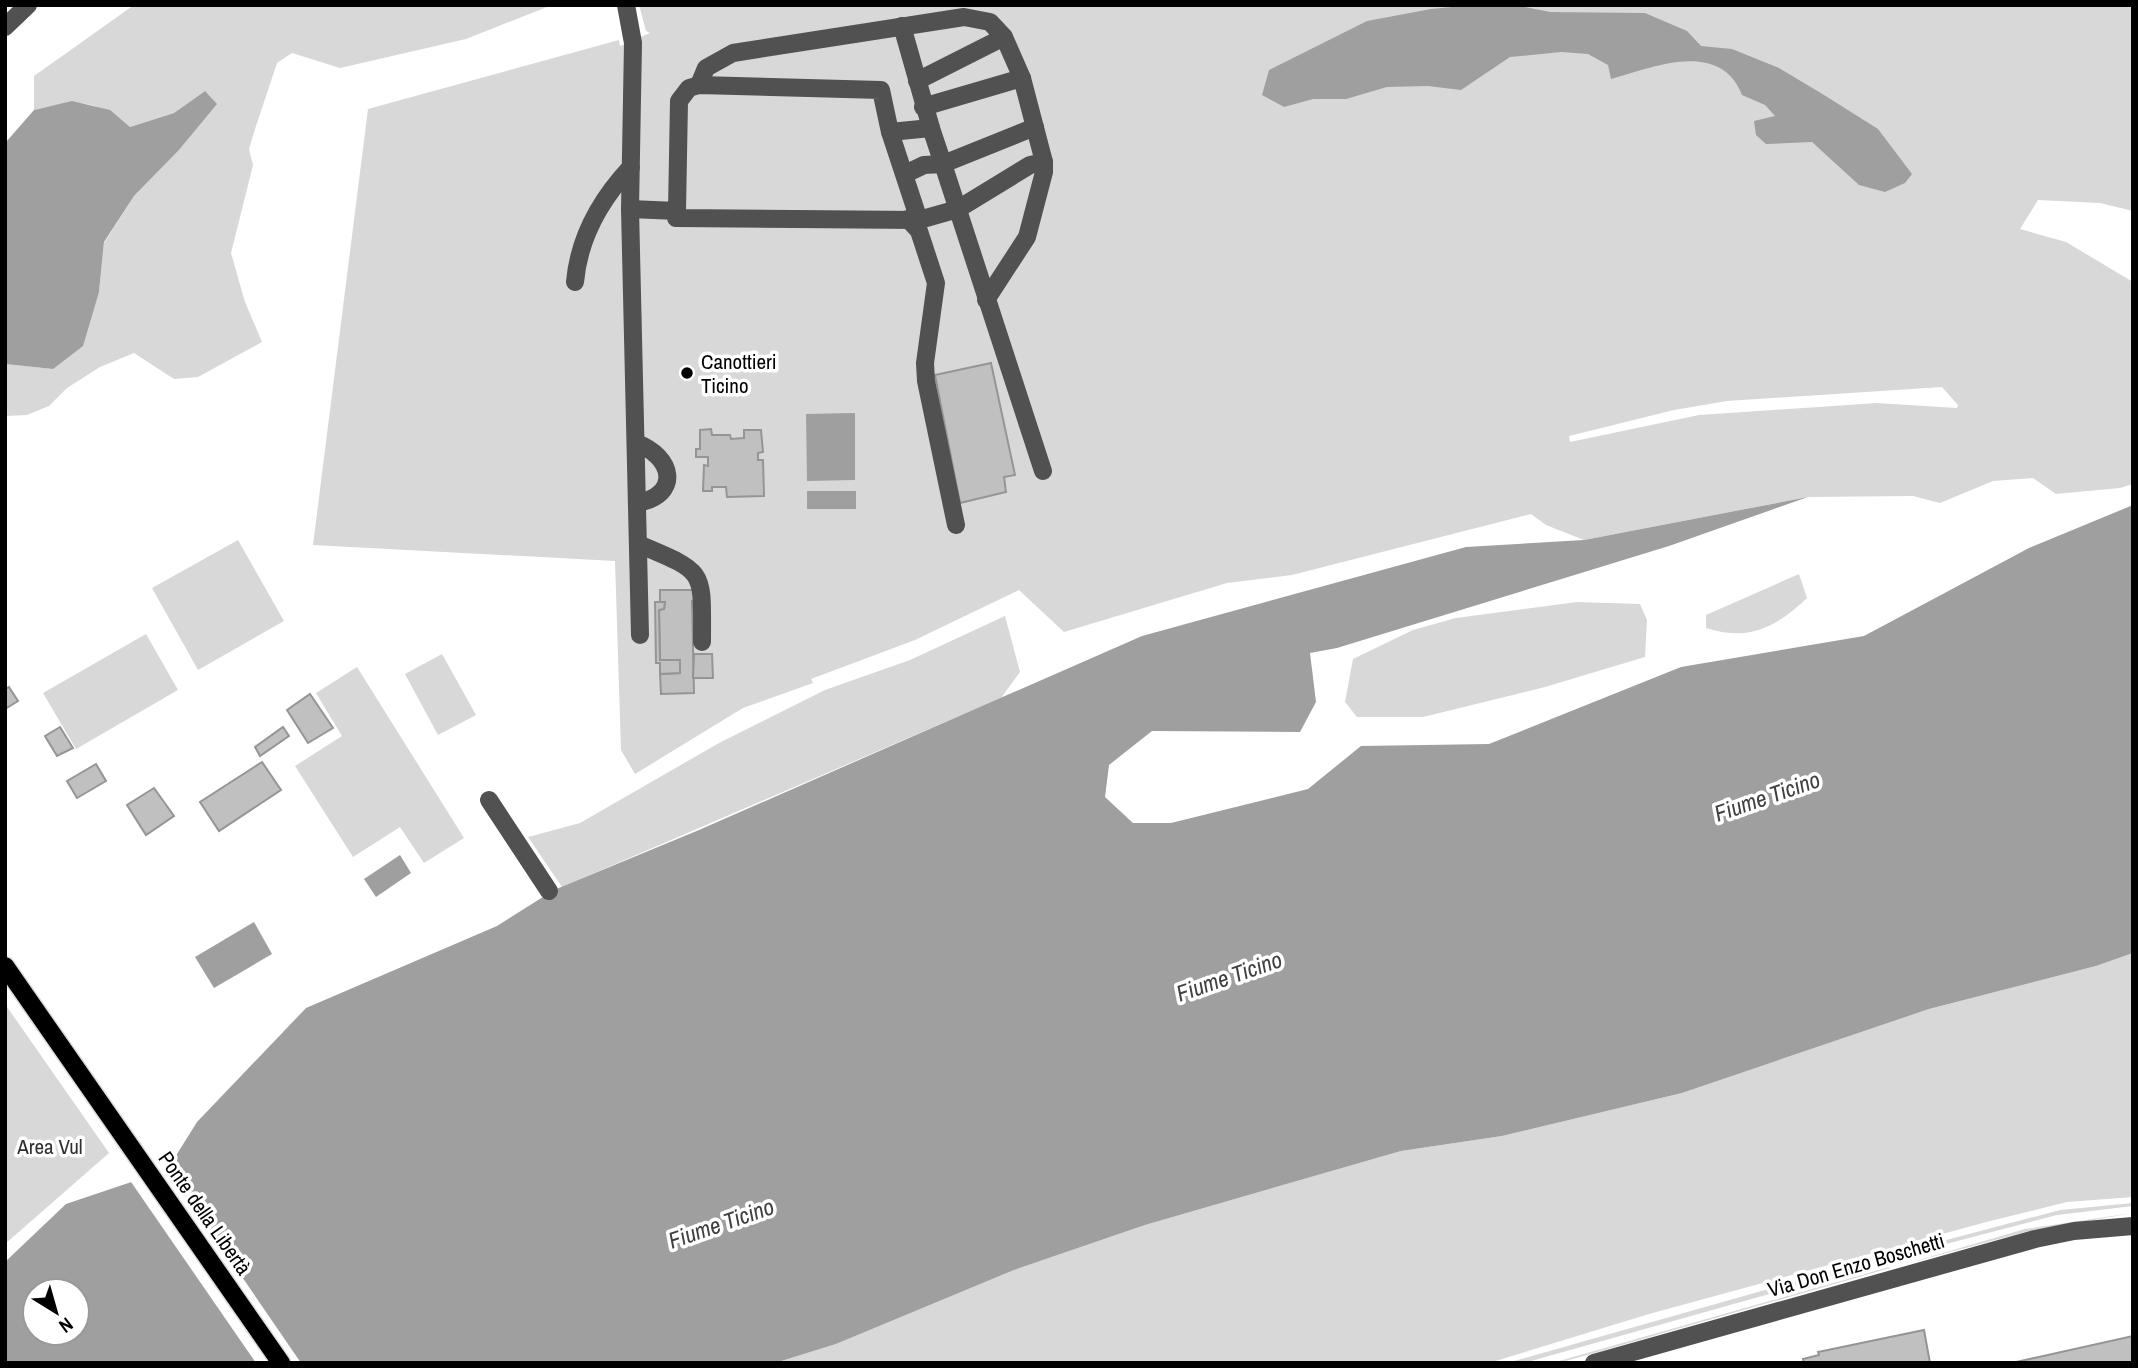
<svg xmlns="http://www.w3.org/2000/svg" width="2138" height="1368" font-family="'Archivo Narrow',sans-serif">
	<rect width="100%" height="100%" fill="#fff"/>
	<!-- green -->
	<g fill="#d8d8d8" fill-rule="evenodd">
		<path d="M134,5H552L466,39L340,68L292,53L277,63L255,129L249,149L253,165L231,253L245,302L262,342L198,377L174,379L134,353L100,367L67,388L49,406L27,415L5,416V364L53,369L99,292L104,243L134,196L178,151L205,91L174,113L130,127C96,98 75,100 34,110V76Z"/>
		<path d="M639,5H2133V211L2100,203L2038,200L2020,229L2066,242L2133,282V484L2120,488L2056,494L2033,478L1993,481L1940,503L1913,496L1808,497L1584,540L1546,525L1531,514L1292,575L1227,583L1064,632L1019,590L915,640L811,679L813,683L743,708L635,774L621,750L615,561L313,545L368,109L619,40L620,46L650,33L646,31ZM1942,387L1958,405L1957,408L1877,403L1699,415L1570,442L1569,436L1674,410L1727,401Z"/>
		<path d="M238,540L284,621L198,670L152,588Z"/>
		<path d="M1799,574L1807,598C1776,627 1749,642 1706,628V615Z"/>
		<path d="M1577,602L1640,604L1647,620L1645,657L1545,687L1423,717H1357L1345,702L1353,659L1413,630L1456,618Z"/>
		<path d="M1005,616L1020,672L1001,698L562,887L528,837L580,823L719,743L825,690L910,660Z"/>
		<path d="M146,634L178,690L76,749L43,693Z"/>
		<path d="M442,654L476,715L438,735L405,674Z"/>
		<path d="M357,667L464,838L424,863L400,827L353,857L295,766L342,736L316,693Z"/>
		<path d="M2133,953V1197L2067,1202L1990,1221L1649,1314L1489,1363H775L836,1344L1014,1270L1145,1225L1401,1151L1502,1136L1682,1093L1929,1009L2096,966Z"/>
		<path d="M5,1004L109,1153L5,1244Z"/>
		<path d="M2133,1203V1206L2057,1215L1900,1256L1897,1253L2060,1210Z"/>
		<path d="M2133,1213L2025,1232L1902,1265L2025,1229Z"/>
		<path d="M1889,1255L1887,1261L1524,1363H1507Z"/>
		<path d="M1890,1268L1559,1363H1552L1889,1267Z"/>
	</g>
	<!-- water -->
	<g fill="#9f9f9f" fill-rule="evenodd">
		<path d="M1473,5H1516L1550,12L1645,13L1687,31L1701,46L1732,49L1779,68L1824,95L1878,129L1912,174L1905,183L1885,192L1859,185L1812,142L1766,144L1756,135L1754,121L1775,116L1765,105L1742,95C1720,39 1654,67 1611,79L1608,65L1588,54L1561,52L1510,57L1461,90L1428,86L1387,87L1346,99H1313L1284,107L1262,95L1269,70L1367,21L1431,9Z"/>
		<path d="M205,91L217,104L178,151L134,196L104,242L99,292L83,346L53,369L5,364L6,142L34,110L72,101L110,110L130,127L174,113Z"/>
		<path d="M855,413V480L807,481L806,414Z"/>
		<rect x="807" y="491" width="49" height="18"/>
		<path d="M1808,497L1669,546L1337,648L1310,653L1316,702L1300,732L1152,731L1109,765L1105,797L1133,823H1171L1308,789L1361,746L1489,744L1681,667L1864,636L2029,548L2133,505V953L2096,966L1929,1009L1682,1093L1502,1136L1401,1151L1145,1225L1014,1270L836,1344L775,1363H5V1262L66,1204L167,1170L197,1122L306,1008L497,926L554,890L699,830L1142,636L1466,547L1584,540ZM35,1291H77V1333H35Z"/>
		<path d="M400,855L411,873L376,897L364,879Z"/>
		<path d="M254,922L272,954L214,988L195,957Z"/>
	</g>
	<!-- pier -->
	<path fill="#fff" d="M166,1166L301,1363H256L129,1179Z"/>
	<!-- building -->
	<g fill="#c0c0c0" stroke="#959595" stroke-width="2">
		<path d="M991,363L1015,475L1004,477L1006,492L960,503L935,375Z"/>
		<path d="M711,429L712,435H730L731,439L744,438V430H761L763,452L758,453V460H763L764,496L727,497L726,487H712V491H703L704,465L708,466V457H696V449H700V430Z"/>
		<path d="M660,590H695V601H692L694,693L661,694L660,674L680,673V660H660L659,610L664,609L665,602H660Z"/>
		<path d="M655,602H665L664,609L659,610L660,660H680V673L660,674V663H656Z"/>
		<path d="M694,654H712L713,678H693Z"/>
		<path d="M9,687L18,701L5,709V689Z"/>
		<path d="M310,694L333,728L308,743L287,710Z"/>
		<path d="M60,727L73,748L57,756L45,736Z"/>
		<path d="M283,727L289,736L260,756L255,747Z"/>
		<path d="M262,762L281,790L219,831L200,802Z"/>
		<path d="M96,764L106,781L77,798L67,781Z"/>
		<path d="M154,788L174,816L146,835L127,805Z"/>
		<path d="M1924,1330L1930,1363H1804L1803,1359L1819,1355L1818,1352Z"/>
		<path d="M2133,1336V1363L2016,1362Z"/>
	</g>
	<g fill="none" stroke-linecap="round" stroke-linejoin="round">
		<defs>
			<path id="major" d="M5,966L281,1363"/>
		</defs>
		<!-- major casing -->
		<use href="#major" stroke="#dbdbdb" stroke-width="21"/>
		<!-- minor -->
		<g stroke="#515151" stroke-width="18">
			<path d="M626,5L633,43L630,209L640,635"/>
			<path d="M902,26L931,128"/>
			<path d="M5,27L28,5"/>
			<path d="M917,81L1004,37"/>
			<path d="M699,85L706,68L733,53L964,17L990,22L1004,37L1022,78L1044,162V172L1027,237L986,300"/>
			<path d="M923,107L1022,78"/>
			<path d="M890,132L931,128L943,164L1035,127"/>
			<path d="M905,174L924,165L943,164L1043,471"/>
			<path d="M630,209L677,211L676,218L919,220L890,132L881,90L699,85L689,88L679,101L677,211"/>
			<path d="M908,219L919,231L936,283L925,363L926,381L956,525"/>
			<path d="M919,220L958,209L1030,165L1044,162"/>
			<path d="M575,282C579,237 600,200 631,167"/>
			<path d="M636,443C673,456 682,495 637,503"/>
			<path d="M638,544C707,573 702,569 702,642"/>
			<path d="M489,800L549,891"/>
			<path d="M1594,1363L2035,1239L2074,1231L2133,1226"/>
		</g>
		<!-- major -->
		<use href="#major" stroke="#000" stroke-width="18"/>
	</g>
	<!-- markers -->
	<circle fill="#000" stroke="#fff" stroke-width="2.5" cx="687" cy="373" r="7"/>
	<g text-anchor="middle" dominant-baseline="central" stroke-width="7" stroke-linejoin="round" paint-order="stroke">
		<!-- poi labels -->
		<g font-size="21" fill="#000" stroke="#fff" text-anchor="start">
			<text x="701" y="361">Canottieri<tspan x="701" dy="24">Ticino</tspan></text>
		</g>
		<!-- park labels -->
		<g font-size="21" fill="#2f2f2f" stroke="#fff">
			<text x="50" y="1146">Area Vul</text>
		</g>
		<!-- street labels -->
		<g font-size="21" fill="#000" stroke="#fff">
			<text transform="translate(205 1213) rotate(55)">Ponte della Libertà</text>
			<text transform="translate(1856 1265) rotate(-16)">Via Don Enzo Boschetti</text>
		</g>
		<!-- water labels -->
		<g font-size="23" font-style="italic" fill="#404040" stroke="#fff">
			<text transform="translate(1767 796) rotate(-19)">Fiume Ticino</text>
			<text transform="translate(1229 976) rotate(-19)">Fiume Ticino</text>
			<text transform="translate(721 1223) rotate(-19)">Fiume Ticino</text>
		</g>
	</g>
	<!-- border -->
	<rect width="2138" height="1368" fill="none" stroke="#000000" stroke-width="14"/>
	<!-- north arrow -->
	<g transform="translate(56 1312) rotate(143)"><circle r="33" fill="#ffffff" stroke="#999999" stroke-width="2"/>
	<path d="M0-5L12 26L0 18L-12 26Z" fill="#000000"/>
	<text y="-10" font-size="19" font-weight="bold" text-anchor="middle" fill="#000000">N</text>
	</g>
</svg>
